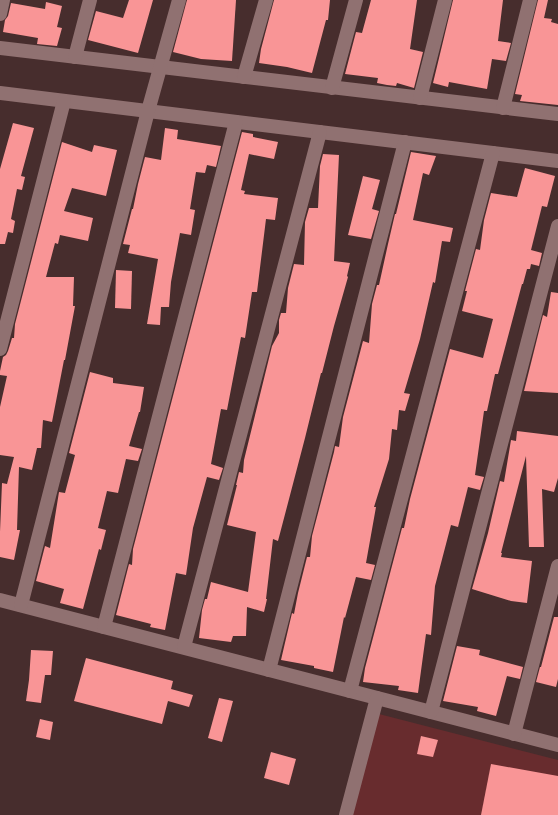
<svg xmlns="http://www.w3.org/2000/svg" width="558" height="815" font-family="Poppins,sans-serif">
	<rect width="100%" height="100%" fill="#472d2d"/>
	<!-- green -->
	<path fill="#682c2e" d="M379,714L558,760V815H351Z"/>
	<!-- building -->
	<g fill="#f99596">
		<path d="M129,0H153L138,53L88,40L96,11L123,18Z"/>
		<path d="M187,0H236L232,61L201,59L173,52Z"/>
		<path d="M274,0H330L328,20H326L312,73L287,67L259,63L261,49Z"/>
		<path d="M371,0H417L410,49L423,52L414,88L397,83L396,86L387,85L377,83L378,78L345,74L356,32L362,33Z"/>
		<path d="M453,0H503L498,41L511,43L506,61L492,59L487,89L449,82L448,87L433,83Z"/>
		<path d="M538,0H548L544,18L552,19L551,22L558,24V105L520,101L522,95L515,94Z"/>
		<path d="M46,2L62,6L57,27L62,28L57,46L37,44L38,38L3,32L5,20L8,16L11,3L45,9Z"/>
		<path d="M13,123L34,128L21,176L25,177L22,190L17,189L11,219L15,221L13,233L8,232L5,244H0V169Z"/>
		<path d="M165,128L178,130L177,139L221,146L216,167L207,165L205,173L196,172L190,209L195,210L191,235L180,233L171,282L169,307H161L160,325L147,324L158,259L128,253L130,245L123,244L132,209H133L138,184L145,157L161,160Z"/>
		<path d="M242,132L253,134V137L278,142L274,159L249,154L241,190L245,191L244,194L278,198L275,220L266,219L257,292H252L245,338L241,337L227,410L221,409L211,464L223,468L219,480L207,477L193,528L186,575L176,573L165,630L150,627L151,624L116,615L129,564L132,565L133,549Z"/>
		<path d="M62,142L92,152L94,145L117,150L106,196L72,188L64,211L93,218L88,241L60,235L58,244L55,243L46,277H74L73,306H75L65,360H64L52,422L43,420L41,448H37L32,470L19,467L17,530H20L14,560L0,557V532L2,483L7,484L14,457L0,455V407L7,376L0,375V371L3,357L6,355L8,351L12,338H14L15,324Z"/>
		<path d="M411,152L436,156L429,175L423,173L413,220L453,228L450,242L442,241L435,283L433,282L420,339L404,393L410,394L405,411L399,410L397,430L392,429L389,459L374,507H376L366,563L375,565L371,580L356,577L345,618L344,617L333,672L314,668V666L281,660L284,647L292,613L294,614L298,593L307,557H310L312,536L334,452L335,446L339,447L343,417L363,341L369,343L372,304L377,285H379L388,244L395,214H396Z"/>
		<path d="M323,154L339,155L334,261L350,263L347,276L348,277L334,326L322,373H321L305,438L278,541L273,539L266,599H267L264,612L247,607L246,636H233L231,642L199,638L202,610L205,599H207L211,582L248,592L256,532L227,525L237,485H236L239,472L243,473L244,460L272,346L279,333V320L281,313H286L288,288L294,264L304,265L305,222L309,208H318L320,166Z"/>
		<path d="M525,168L555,176L547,207L542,206L531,250L542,253L539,266L531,264L530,269H527L523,284H522L498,374H495L487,411H484L475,475L484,477L480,490L468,487L458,527L451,525L435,586L431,635L426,634L418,693L398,690L399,686L363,682L365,668L402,528H404L410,499L450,349L483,358L493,319L462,311L467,291H465L476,249L480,250L484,220L491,193L517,197Z"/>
		<path d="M363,176L380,180L372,209L379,211L371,239L348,235Z"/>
		<path d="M116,270L132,271L131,309L115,308Z"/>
		<path d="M551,292L558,293V393L524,391L543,315L547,317Z"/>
		<path d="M90,372L113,378V383L144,387L140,412H139L129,446L142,449L138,461L126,459L118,493L107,491L98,528L106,530L101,550L99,549L83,609L60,603L64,589L36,581L45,546L50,548L59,492L65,493L75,455L69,453Z"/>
		<path d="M517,431L558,436V478L554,492L542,489L544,547H529L526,456L501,553H502L501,557L532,561L527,603L511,601L472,589L488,533L500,481L504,482L511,440L516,441Z"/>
		<path d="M554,617H558V679L556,687L536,682L540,667H541Z"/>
		<path d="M457,646L480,650L479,655L523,667L520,679L507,676L496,716L477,711L478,707L443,701Z"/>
		<path d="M31,650L53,651L51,675H45L41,703L26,701L29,680Z"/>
		<path d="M86,658L173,681L171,689L193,695L189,707L168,701L162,724L74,701Z"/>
		<path d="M219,698L233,701L222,742L208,738Z"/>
		<path d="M40,719L53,722L50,740L36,737Z"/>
		<path d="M421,736L438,740L433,757L417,754Z"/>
		<path d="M271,752L296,759L289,785L264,778Z"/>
		<path d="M491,764L558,776V815H481Z"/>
	</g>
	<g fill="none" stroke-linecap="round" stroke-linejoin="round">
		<!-- minor -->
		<g stroke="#907171" stroke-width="14">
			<path d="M0,14L3,0"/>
			<path d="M0,48L558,114"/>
			<path d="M75,57L90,0"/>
			<path d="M244,77L266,0"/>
			<path d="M332,88L356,0"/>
			<path d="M0,93L558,161"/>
			<path d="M420,98L445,0"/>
			<path d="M503,108L530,0"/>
			<path d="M0,349L64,101"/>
			<path d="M0,600L558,745"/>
			<path d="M21,605L148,111L179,0"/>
			<path d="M104,627L236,122"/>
			<path d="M184,647L320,132"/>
			<path d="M269,670L405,142"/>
			<path d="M350,691L493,153"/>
			<path d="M431,712L558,226"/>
			<path d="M514,734L558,566"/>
			<path d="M346,815L377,698"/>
		</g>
	</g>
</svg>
